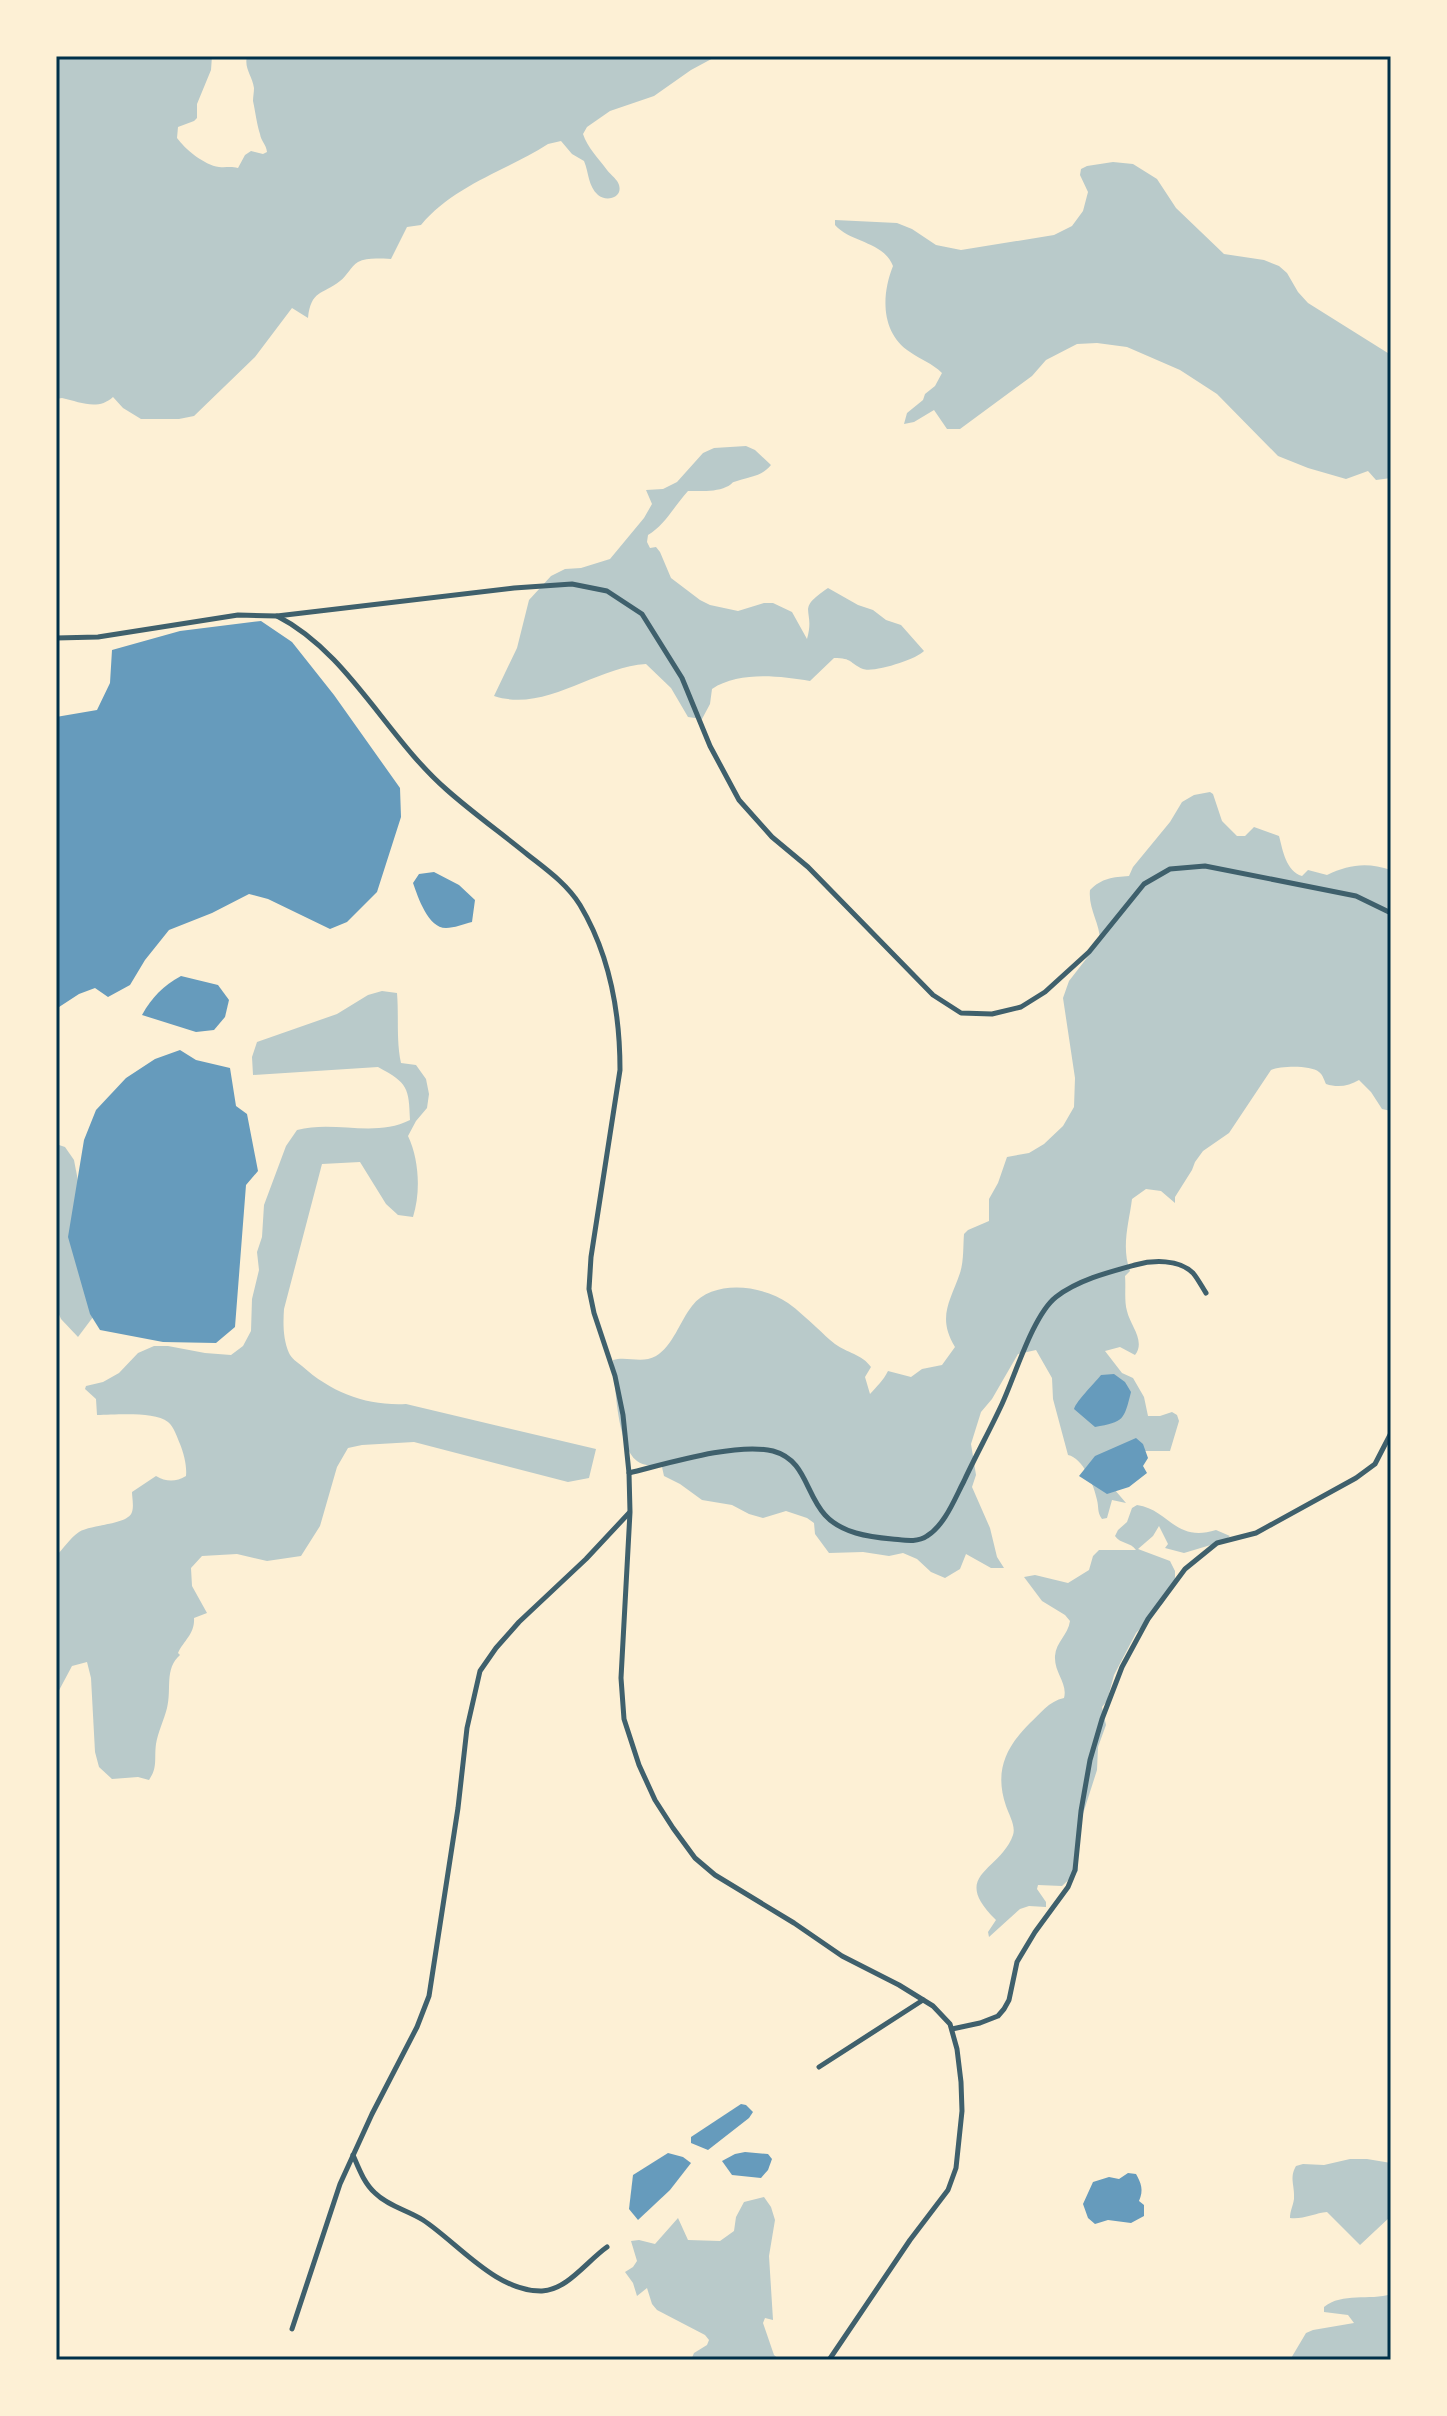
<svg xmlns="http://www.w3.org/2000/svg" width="1447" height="2416" font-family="Jost,sans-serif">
	<rect width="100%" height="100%" fill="#fdf0d5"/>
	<!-- green -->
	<g fill="#b9caca">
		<path d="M56,56H212L211,70L197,104V118L194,121L178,127L177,138C185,149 204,165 219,167C226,168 230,166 238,168L245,155L251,151L263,154L267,152C266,144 261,141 260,134C257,125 255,110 253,101C253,97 254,92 254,88C252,75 244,69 247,56H717L691,70L654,96L610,111L587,127L583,134C587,147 599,159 607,170C611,175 618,180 619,185C623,198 606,202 598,195C588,186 589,173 584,161L572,154L561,141L548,144C506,171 454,185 421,225L407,227L391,259C381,259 367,257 358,262C351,266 347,276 340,281C322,295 311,290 308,318L292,308L255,357L194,416L179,419H141L123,408L113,397C98,411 80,402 62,398L56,399Z"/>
		<path d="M1113,162L1133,164L1157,179L1176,208L1224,254L1264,260L1279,266L1287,273L1298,292L1308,303L1391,355V478L1376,480L1368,471L1346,479L1308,468L1278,456L1217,394L1180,370L1127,347L1097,343L1077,344L1046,360L1032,376L960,429H947L934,410L914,422L904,424L907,413L923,400L925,394L935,386L942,373C932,363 921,360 910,352C881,333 881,296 893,266C883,241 851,243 835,225V220L897,223L912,229L936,245L961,250L1054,235L1072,226L1083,211L1088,192L1080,175L1081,169L1087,166Z"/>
		<path d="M746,446L755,450L771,465C761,477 751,476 737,481C729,483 734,484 726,487C716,492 700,491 688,491C675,505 665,525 648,535L647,542L650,548L656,547L660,552L671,578L700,600L710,605L738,611L764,603H773L792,612L807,639C816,608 794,611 828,588L858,605L873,610L886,620L901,625L924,651C917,659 874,673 863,669C849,663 853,658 834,658L810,681C779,676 739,671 712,689L710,704L702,719L688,717L671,688L646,664C595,667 546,713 494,696L517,648L529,600L551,576L565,569L581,568L610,559L644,518L652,504L646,490L663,489L677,482L703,453L714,448Z"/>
		<path d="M1210,792L1213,794L1222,821L1237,836H1245L1254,827L1279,836C1283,851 1286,871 1302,876L1308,870L1327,875C1349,864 1368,862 1391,870V1111L1382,1109L1371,1092L1359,1080C1349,1086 1338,1088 1326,1084C1324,1080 1323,1075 1319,1072C1310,1065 1281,1066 1271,1070L1229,1133L1203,1151L1195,1162L1192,1170L1175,1197V1203L1161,1191L1146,1189L1132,1199C1129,1223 1121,1247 1130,1271L1125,1276C1126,1287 1124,1301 1127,1311C1130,1325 1146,1341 1135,1355L1120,1347L1105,1351L1122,1373L1133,1378L1144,1397L1148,1416H1160L1172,1412L1177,1415L1179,1421L1170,1451H1143L1109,1483L1126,1503L1112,1500L1107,1518L1102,1519C1097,1512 1099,1508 1097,1500C1094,1485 1083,1458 1068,1455L1053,1399L1052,1378L1036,1350L1018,1354L992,1399L981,1412L971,1444L976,1475L972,1487L990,1528L997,1557L1004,1568H991L966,1554L960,1569L945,1578L931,1572L917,1559L903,1553L889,1556L863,1552L829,1553L815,1534L814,1523L807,1518L786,1511L763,1518L749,1514L732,1505L702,1500L680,1484L664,1476L662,1467C653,1466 644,1466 637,1461C617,1446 615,1384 613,1360C627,1356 642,1364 656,1356C673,1346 680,1321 692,1306C713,1279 762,1285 788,1303C798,1310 807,1319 816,1327C823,1333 828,1339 835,1344C847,1353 862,1354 871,1367L865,1377L870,1394C877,1386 883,1381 888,1371L911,1377L922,1369L942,1365L955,1347C937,1317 950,1302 960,1273C964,1261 963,1246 964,1234L968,1230L989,1221V1199L998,1183L1007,1157L1029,1153L1044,1144L1063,1126L1074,1107L1075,1078L1063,998L1069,981L1100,941C1100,923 1088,909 1090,890C1102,878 1113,877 1129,876L1133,867L1170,822L1182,802L1194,795Z"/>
		<path d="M382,991L397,993C399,1017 396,1040 401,1063L416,1065L426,1079L429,1094L427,1108L416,1121L408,1136C419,1159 421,1192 413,1217L398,1215L386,1204L360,1162L322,1164L284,1309C283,1324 283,1339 289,1353C291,1358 297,1362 302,1366C332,1393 367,1406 406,1404L596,1449L589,1478L568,1482L414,1442L362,1445L348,1448L337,1467L320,1526L301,1556L267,1561L237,1554L202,1556L191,1568L192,1586L207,1613L194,1618C195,1634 184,1640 178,1653L180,1655C164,1669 172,1689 167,1708C164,1720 158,1732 156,1744C154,1759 158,1767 149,1780L138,1777L112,1779L99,1767L95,1752L91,1678L87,1662L72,1666L56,1696V1556C63,1549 70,1538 79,1532C92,1524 128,1525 132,1512C134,1506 132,1497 132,1492L156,1476C166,1482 176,1482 186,1476C187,1466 184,1454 180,1444C177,1437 174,1427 168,1422C154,1411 115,1415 97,1415L96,1399L85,1389L86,1386L103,1382L119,1373L138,1353L154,1346H168L205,1353L231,1355L243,1346L251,1331L252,1299L259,1270L257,1252L262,1237L264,1205L286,1146L297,1130C335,1120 374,1138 410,1120C409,1088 408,1083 378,1067L253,1075L252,1057L257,1042L337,1014L368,995Z"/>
		<path d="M56,1144L65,1147L74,1160L78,1181L93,1317L78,1337L61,1319L56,1308Z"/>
		<path d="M1137,1505C1168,1509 1175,1543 1216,1530L1230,1536L1224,1541L1184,1553L1165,1548L1168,1544L1159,1526L1153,1536L1138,1549L1170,1561L1175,1571V1580L1163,1603L1136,1633L1114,1675L1107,1701L1102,1707L1106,1725L1098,1747L1097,1770L1082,1817L1077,1854L1078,1871L1062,1886L1038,1885L1037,1889L1046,1902V1907L1029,1906L1020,1909L989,1937L988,1932L996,1920C949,1874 1000,1872 1013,1835C1016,1826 1009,1815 1006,1806C994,1771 1006,1747 1030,1723C1040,1714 1049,1701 1064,1698C1068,1683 1054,1673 1055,1656C1056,1642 1068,1635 1070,1621L1065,1615L1042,1601L1024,1577L1035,1575L1068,1583L1089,1570L1093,1556L1099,1550H1136C1131,1542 1120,1544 1115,1536L1118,1530L1127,1522L1132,1508Z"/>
		<path d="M1350,2159H1367L1391,2163V2216L1360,2245L1327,2212C1315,2213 1302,2220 1290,2218C1290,2211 1293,2206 1294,2199C1295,2185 1289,2178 1296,2166L1303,2164L1324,2165Z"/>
		<path d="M764,2197L771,2207L775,2220L769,2256L773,2320L765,2318L763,2323L774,2355L780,2360H691L694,2353L707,2345L709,2340L705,2335L657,2310L652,2304L647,2288L637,2296L633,2283L625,2272L633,2267L637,2261L631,2241L639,2240L655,2244L678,2218L688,2240L720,2241L734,2231L736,2217L744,2202Z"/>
		<path d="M1391,2294V2360H1290L1306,2333L1313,2330L1354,2323L1348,2315L1324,2312V2307C1342,2292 1370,2301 1391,2294Z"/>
	</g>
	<!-- water -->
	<g fill="#669bbc">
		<path d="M261,621L292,642L334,695L400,788L401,817L377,892L347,922L330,929L268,899L249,894L212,913L169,930L145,960L130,985L108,997L95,988L79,994L56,1009V717L97,710L110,683L112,650L180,631Z"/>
		<path d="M434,872L459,885L475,900L472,922C464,924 454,928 446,928C428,928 418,897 413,883L419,874Z"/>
		<path d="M181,976L218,985L229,1000L225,1017L214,1030L196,1032L142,1015C152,997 163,986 181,976Z"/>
		<path d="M180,1050L196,1060L230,1068L236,1106L247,1114L258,1171L246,1185L235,1327L216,1343L163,1342L100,1330L90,1314L68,1237L84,1140L96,1110L126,1078L155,1059Z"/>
		<path d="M1114,1374L1125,1382L1131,1392C1124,1420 1124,1422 1095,1427L1074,1409C1077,1400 1093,1385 1101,1375Z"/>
		<path d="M1136,1438L1143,1444L1148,1458L1143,1466L1147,1473L1129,1487L1107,1494L1079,1476L1095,1456Z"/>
		<path d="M741,2104L746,2105L753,2112L749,2118L708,2150L691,2143V2137Z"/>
		<path d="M745,2152L768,2154L772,2159L768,2170L761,2178L732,2175L722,2161L735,2154Z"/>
		<path d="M668,2153L683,2157L691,2163L670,2190L638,2220L629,2209L633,2175Z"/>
		<path d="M1128,2173L1136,2174C1141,2183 1144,2190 1139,2201L1144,2205V2216L1131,2223L1108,2220L1095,2224L1088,2218L1083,2204L1093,2182L1109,2177L1119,2179Z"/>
	</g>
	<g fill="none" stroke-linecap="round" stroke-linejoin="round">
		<!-- minor -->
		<g stroke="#3f606c" stroke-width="5">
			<path d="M277,616C348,652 387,738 447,790C473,813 501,833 528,855C547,870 567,884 580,905C610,955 620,1013 620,1070L591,1257L589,1289L594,1313L615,1376L623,1415L629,1473L630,1512L621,1678L624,1719L639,1765L655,1800L673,1828L695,1858L715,1875L794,1923L842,1956L899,1985L933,2006L950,2024L957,2049L961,2082L962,2111L956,2168L948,2190L910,2240L829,2360"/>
			<path d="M56,638L98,637L238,615L277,616L514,588L572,584L607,591L642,614L682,678L710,746L739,800L772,837L808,867L933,995L961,1013L992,1014L1021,1007L1045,992L1089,952L1144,884L1170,869L1205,866L1356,896L1391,913"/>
			<path d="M629,1473C666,1464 736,1442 773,1451C806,1460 805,1493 825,1515C841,1533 869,1537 892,1539C904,1540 917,1543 927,1536C945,1525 955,1498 964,1481C976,1455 990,1430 1002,1404C1015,1376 1033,1315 1056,1297C1078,1280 1109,1272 1135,1265C1153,1260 1179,1259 1193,1273C1198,1279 1202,1287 1206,1293"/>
			<path d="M952,2029L980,2023L998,2016L1004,2009L1009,2000L1017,1962L1035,1932L1068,1887L1075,1870L1081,1811L1090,1760L1102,1719L1122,1667L1148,1619L1185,1569L1217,1543L1256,1533L1356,1478L1375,1464L1391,1433"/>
			<path d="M819,2067L923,2000"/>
			<path d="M353,2155C359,2169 364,2183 375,2193C388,2206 407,2210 423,2220C458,2243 496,2292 542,2291C567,2290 587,2261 607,2247"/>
			<path d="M292,2329L340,2184L372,2114L417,2027L429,1996L458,1808L467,1728L480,1671L496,1648L519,1622L586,1559L629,1513"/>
		</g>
	</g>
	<!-- border -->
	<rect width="1447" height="2416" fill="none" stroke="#fdf0d5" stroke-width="116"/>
	<rect x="58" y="58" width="1331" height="2300" fill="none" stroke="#003049" stroke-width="3"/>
</svg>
